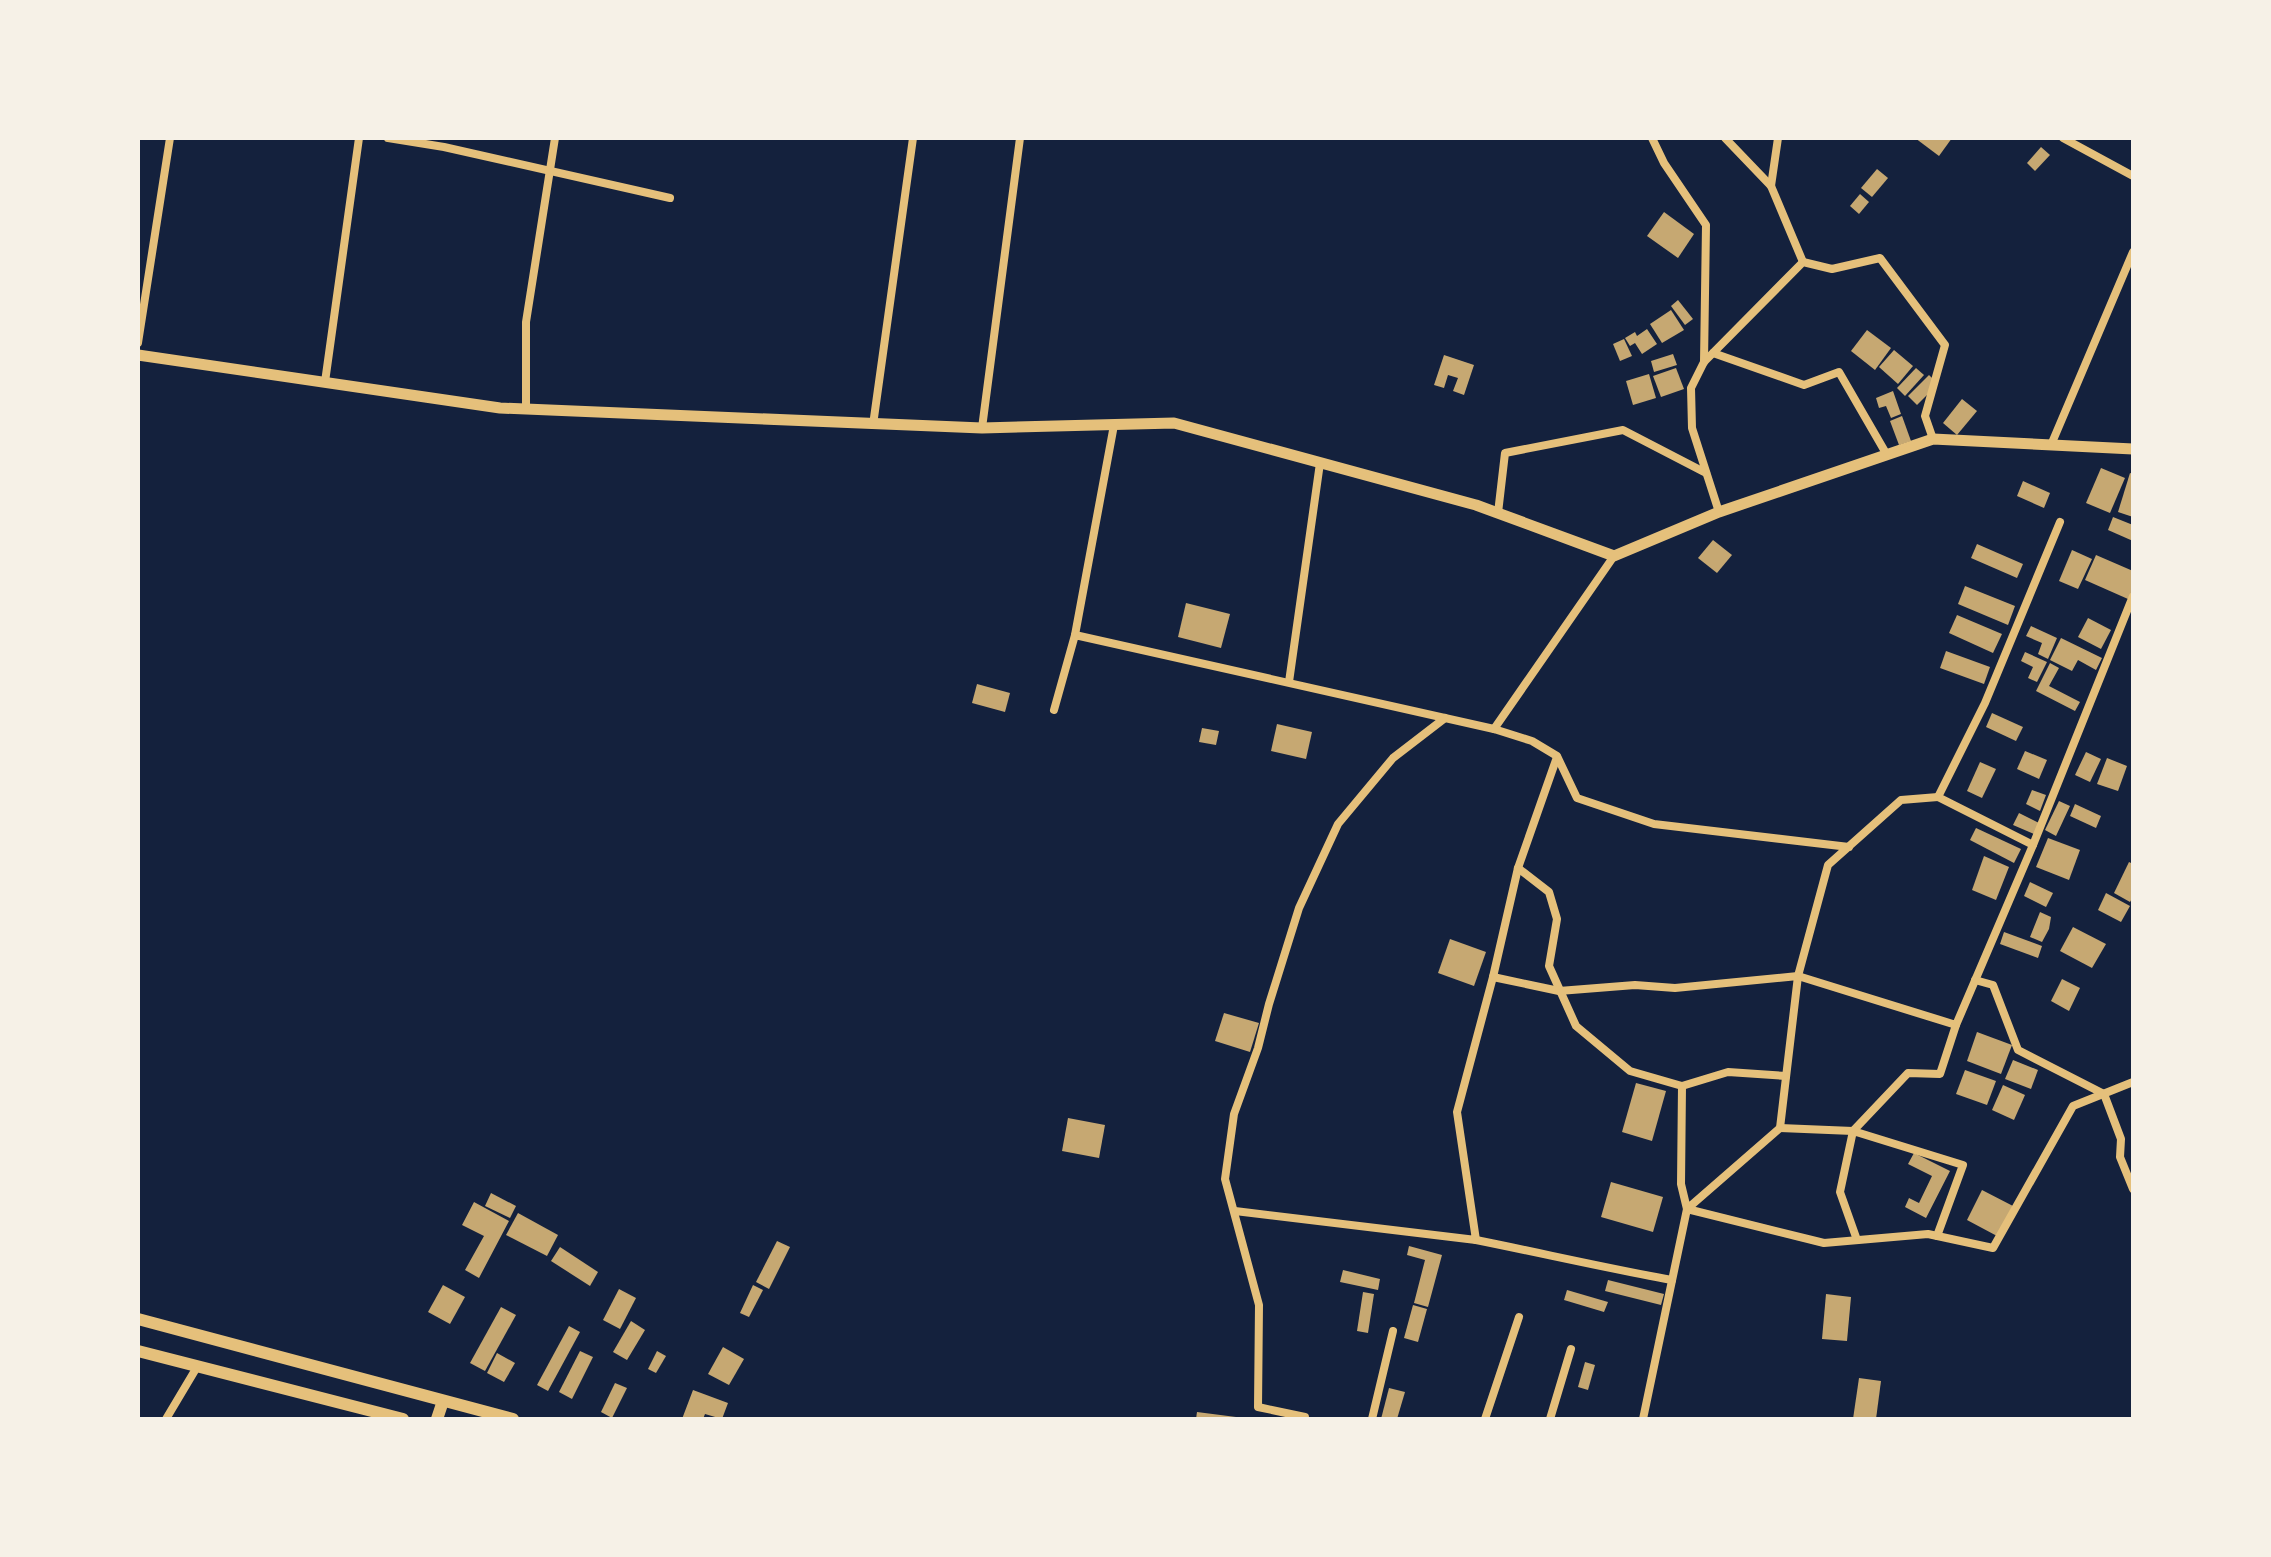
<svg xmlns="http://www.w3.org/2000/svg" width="2271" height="1557" font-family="Jost,sans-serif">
	<rect width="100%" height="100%" fill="#14213d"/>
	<!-- building -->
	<g fill="#c6a872">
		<path d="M1915,138H1952L1939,156Z"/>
		<path d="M2041,147L2050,155L2035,171L2027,163Z"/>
		<path d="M1877,169L1888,178L1872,197L1861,188Z"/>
		<path d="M1860,194L1869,202L1859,214L1850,206Z"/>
		<path d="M1664,212L1694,234L1678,258L1647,236Z"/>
		<path d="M1678,300L1693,319L1685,325L1671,306Z"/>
		<path d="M1671,310L1684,330L1662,343L1650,324Z"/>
		<path d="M1647,329L1657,344L1642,354L1635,343L1630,346L1625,338L1635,332L1637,336Z"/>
		<path d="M1867,330L1891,348L1875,370L1851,351Z"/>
		<path d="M1624,339L1632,356L1620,361L1613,344Z"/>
		<path d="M1894,350L1913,366L1898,384L1879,367Z"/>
		<path d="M1673,354L1677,365L1654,372L1651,361Z"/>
		<path d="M1444,355L1474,365L1464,395L1453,391L1458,378L1448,375L1444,388L1434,385Z"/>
		<path d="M1676,368L1684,389L1661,397L1653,376Z"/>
		<path d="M1916,368L1924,375L1905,396L1897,388Z"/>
		<path d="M1649,374L1656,398L1633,405L1626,381Z"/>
		<path d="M1929,375L1938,384L1917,405L1908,396Z"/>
		<path d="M1893,391L1901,414L1891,418L1886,406L1879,408L1876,398Z"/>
		<path d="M1962,399L1977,411L1957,435L1943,423Z"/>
		<path d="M1902,416L1911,441L1899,445L1890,421Z"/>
		<path d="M2101,468L2125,478L2110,513L2086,503Z"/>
		<path d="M2130,473L2133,474V517L2118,512Z"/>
		<path d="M2023,481L2050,493L2044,508L2017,496Z"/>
		<path d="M2113,517L2133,525V541L2108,530Z"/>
		<path d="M1713,540L1732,555L1717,573L1698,558Z"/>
		<path d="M1977,544L2023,564L2017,578L1971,558Z"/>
		<path d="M2072,550L2092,559L2078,589L2059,581Z"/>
		<path d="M2096,555L2133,571V588L2128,599L2085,580Z"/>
		<path d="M1965,586L2015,606L2008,625L1958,604Z"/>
		<path d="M1186,603L1230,614L1221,648L1178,637Z"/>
		<path d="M1957,615L2002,634L1993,653L1949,633Z"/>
		<path d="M2088,618L2111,630L2101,649L2078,637Z"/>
		<path d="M2031,626L2057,638L2048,659L2038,654L2042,643L2026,636Z"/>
		<path d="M2061,638L2102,658L2096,670L2078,660L2072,671L2050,660Z"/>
		<path d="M1946,651L1990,667L1984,684L1940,668Z"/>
		<path d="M2025,652L2047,662L2037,682L2028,678L2033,667L2021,661Z"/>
		<path d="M2050,663L2059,668L2049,686L2080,702L2075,711L2036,691Z"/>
		<path d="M977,684L1010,693L1005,712L972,703Z"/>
		<path d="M1992,713L2023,727L2016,741L1986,727Z"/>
		<path d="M1277,724L1312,732L1306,759L1271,751Z"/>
		<path d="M1202,728L1219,731L1216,745L1199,742Z"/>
		<path d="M2025,751L2047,760L2039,779L2017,769Z"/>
		<path d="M2086,752L2101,759L2090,782L2075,775Z"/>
		<path d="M2107,758L2127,766L2118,791L2097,784Z"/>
		<path d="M1980,762L1996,769L1982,798L1967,791Z"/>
		<path d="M2032,790L2046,795L2040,811L2026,804Z"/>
		<path d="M2059,801L2070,806L2056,836L2045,830Z"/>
		<path d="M2075,804L2101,816L2096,828L2070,816Z"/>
		<path d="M2019,813L2039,823L2034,834L2013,825Z"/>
		<path d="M1976,828L2021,849L2014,863L1970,840Z"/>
		<path d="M2048,838L2080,850L2069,880L2036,867Z"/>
		<path d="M1984,856L2009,867L1996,900L1972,890Z"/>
		<path d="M2129,862L2133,864V897L2130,902L2114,893Z"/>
		<path d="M2030,882L2053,893L2046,907L2024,896Z"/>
		<path d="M2106,893L2130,906L2121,922L2098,910Z"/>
		<path d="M2040,912L2051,917L2049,929L2042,942L2030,937Z"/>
		<path d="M2073,927L2106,944L2092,968L2060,951Z"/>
		<path d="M2004,932L2042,946L2038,958L2000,944Z"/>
		<path d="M1450,939L1486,952L1474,986L1438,973Z"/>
		<path d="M2062,979L2080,988L2069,1011L2051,1001Z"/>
		<path d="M1224,1013L1259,1023L1250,1052L1215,1041Z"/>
		<path d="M1977,1032L2012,1045L2001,1074L1967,1061Z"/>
		<path d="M2013,1060L2038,1070L2031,1089L2005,1079Z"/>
		<path d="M1965,1070L1996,1081L1987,1105L1956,1094Z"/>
		<path d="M1636,1083L1666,1091L1652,1141L1622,1132Z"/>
		<path d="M2003,1085L2025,1095L2014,1120L1992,1110Z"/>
		<path d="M1068,1118L1105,1125L1099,1158L1062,1151Z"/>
		<path d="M1914,1153L1950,1171L1926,1218L1905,1207L1909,1198L1919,1203L1932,1176L1908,1164Z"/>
		<path d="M1611,1182L1663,1197L1653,1232L1601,1217Z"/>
		<path d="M1982,1190L2013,1206L1997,1236L1967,1220Z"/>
		<path d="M491,1193L516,1206L510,1218L485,1206Z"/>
		<path d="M474,1202L509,1221L479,1278L465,1270L484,1236L462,1225Z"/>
		<path d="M518,1213L558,1235L547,1256L506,1235Z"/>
		<path d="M777,1241L790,1247L769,1289L756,1282Z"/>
		<path d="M1409,1246L1442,1255L1428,1307L1414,1303L1425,1260L1407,1255Z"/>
		<path d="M560,1247L598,1272L590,1286L551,1261Z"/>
		<path d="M1343,1270L1380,1279L1378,1290L1340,1282Z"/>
		<path d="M1608,1280L1664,1294L1661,1305L1605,1291Z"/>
		<path d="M443,1285L465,1297L450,1324L428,1312Z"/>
		<path d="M753,1285L763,1290L749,1317L740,1313Z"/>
		<path d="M619,1289L636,1298L620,1329L603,1320Z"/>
		<path d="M1567,1290L1608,1302L1604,1312L1564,1300Z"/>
		<path d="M1363,1292L1374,1294L1368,1333L1357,1331Z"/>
		<path d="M1826,1294L1851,1297L1847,1341L1822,1339Z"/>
		<path d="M1413,1305L1427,1309L1418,1342L1404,1338Z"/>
		<path d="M501,1307L516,1315L485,1371L470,1363Z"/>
		<path d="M631,1321L645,1330L627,1360L613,1352Z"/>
		<path d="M569,1326L580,1332L548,1391L537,1385Z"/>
		<path d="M723,1347L744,1359L729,1385L708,1374Z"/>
		<path d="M580,1351L593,1357L572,1399L559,1392Z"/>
		<path d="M657,1351L666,1356L656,1373L648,1369Z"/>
		<path d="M497,1353L515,1363L504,1382L487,1373Z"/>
		<path d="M1585,1362L1595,1365L1588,1390L1578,1387Z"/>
		<path d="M1859,1378L1881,1381L1876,1419H1853Z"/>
		<path d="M615,1383L627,1388L612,1418L601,1412Z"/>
		<path d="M1389,1388L1405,1392L1397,1419H1381Z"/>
		<path d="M693,1390L728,1403L722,1419L705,1414L703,1419H682Z"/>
		<path d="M1197,1412L1236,1417V1419H1196Z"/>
	</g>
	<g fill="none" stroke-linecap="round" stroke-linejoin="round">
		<!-- minor -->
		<g stroke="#e5c07b" stroke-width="8">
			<path d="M388,138L444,147L670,198"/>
			<path d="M1652,138L1664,163L1706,225L1704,362"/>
			<path d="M1725,138L1771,186"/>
			<path d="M1778,138L1771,186L1803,262"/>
			<path d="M2063,138L2133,176"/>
			<path d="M138,343L170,138"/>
			<path d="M1713,353L1804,385L1839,372L1887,455"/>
			<path d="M325,382L359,138"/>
			<path d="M526,409V322L555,138"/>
			<path d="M873,425L913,138"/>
			<path d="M982,428L1020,138"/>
			<path d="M2051,445L2133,252"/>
			<path d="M1719,512L1692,428L1691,388L1704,362L1803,262L1832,269L1880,258L1945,345L1925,416L1933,439"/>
			<path d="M1498,513L1505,453L1623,430L1706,473"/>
			<path d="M2060,522L1985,703L1938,797L2033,845L2133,596"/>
			<path d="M1075,635L1114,425"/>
			<path d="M1289,682L1320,463"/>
			<path d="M1054,710L1075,635L1494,729L1532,741L1557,756L1577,798L1654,824L1849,847"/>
			<path d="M1494,729L1614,556"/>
			<path d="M1938,797L1901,800L1828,865L1798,976L1956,1025L2033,845"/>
			<path d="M1518,868L1549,892L1557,919L1549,966L1576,1026L1630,1071L1682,1086L1728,1072L1786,1076"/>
			<path d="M1493,977L1559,991L1635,985L1675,988L1798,976L1780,1128L1687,1209L1681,1184L1682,1086"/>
			<path d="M1975,980L1993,985L2018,1050L2104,1094L2121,1139L2120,1157L2133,1189"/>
			<path d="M1780,1128L1853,1131L1908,1073L1940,1074L1956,1025"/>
			<path d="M1235,1211L1476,1240L1457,1112L1493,977L1518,868L1557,757"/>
			<path d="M1476,1240C1541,1253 1606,1268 1672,1280"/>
			<path d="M1857,1240L1840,1192L1853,1131L1963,1165L1937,1236"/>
			<path d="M166,1419L197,1367"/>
			<path d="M1305,1419V1417L1258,1407L1259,1305L1225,1179L1234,1114L1258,1048L1269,1004L1299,908L1338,824L1393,758L1445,718"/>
			<path d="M1372,1419L1393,1331"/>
			<path d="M1485,1419L1519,1317"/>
			<path d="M1550,1419L1571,1349"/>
			<path d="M1643,1419L1687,1209L1824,1243L1928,1234L1993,1248L2073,1106L2133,1082"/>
		</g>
		<!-- tertiary -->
		<path stroke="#e5c07b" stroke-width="11" d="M138,355L500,408L982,428L1174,423L1476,505L1614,556L1719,512L1933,439L2133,449"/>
		<!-- secondary -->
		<g stroke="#e5c07b" stroke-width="12">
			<path d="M138,1319L513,1419"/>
			<path d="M138,1351L403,1419"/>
			<path d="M437,1419L443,1401"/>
		</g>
	</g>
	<!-- border -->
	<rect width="2271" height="1557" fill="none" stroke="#f6f1e7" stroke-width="280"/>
</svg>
